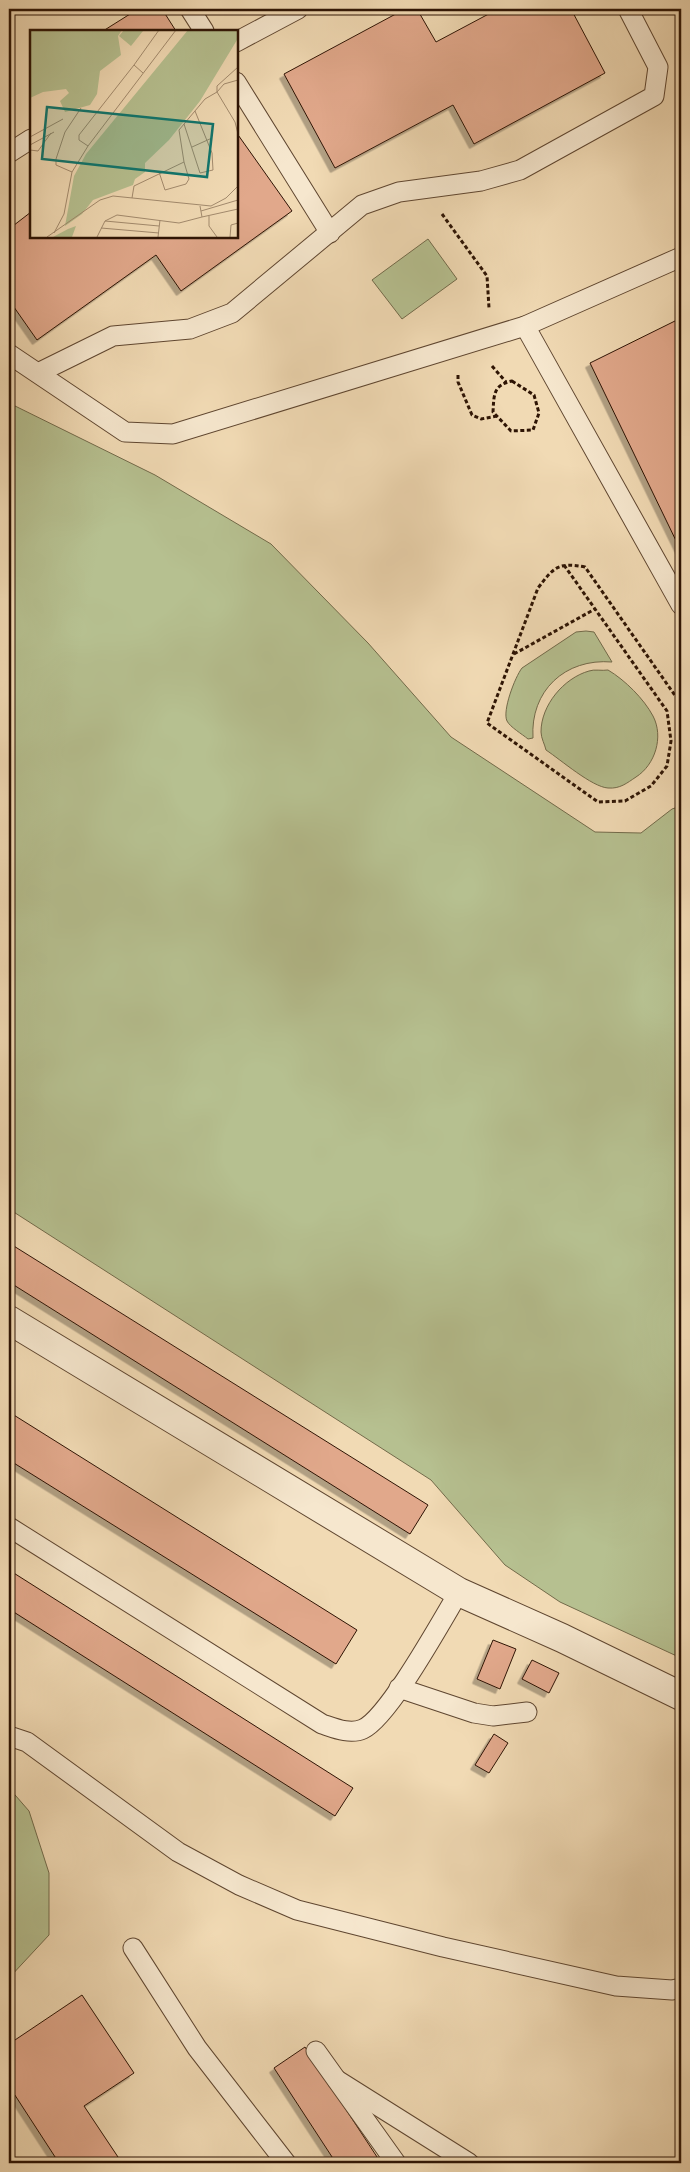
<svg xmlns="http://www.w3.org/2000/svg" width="690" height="2172" font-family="'EB Garamond',serif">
	<defs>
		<filter id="shadow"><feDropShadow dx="-4.5" dy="4.5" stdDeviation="0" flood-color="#0004"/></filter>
	</defs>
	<rect width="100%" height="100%" fill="#f1dab4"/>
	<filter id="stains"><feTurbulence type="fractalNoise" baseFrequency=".004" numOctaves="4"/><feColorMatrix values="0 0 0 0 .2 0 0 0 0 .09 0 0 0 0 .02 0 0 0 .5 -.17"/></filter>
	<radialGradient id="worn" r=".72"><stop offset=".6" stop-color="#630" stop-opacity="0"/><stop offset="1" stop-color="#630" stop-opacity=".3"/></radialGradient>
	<!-- green -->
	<g fill="#b6c090" stroke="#726a4a">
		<path d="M428,239L457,279L402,319L372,280Z"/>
		<path d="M9,403L155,475L271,544L368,643L451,737L595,832L641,833L672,809L681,806V1658L560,1602L505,1565L431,1480L9,1209Z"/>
		<path d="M586,631L594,632L612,662C565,658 530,691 533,738L528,739C522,734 510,727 507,721C502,711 515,677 522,668L576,632Z"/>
		<path d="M608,670C625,680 644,699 653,716C664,737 655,765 636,777C627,783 620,789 608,788C592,787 561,760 546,750C545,745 541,738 541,732C541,705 564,678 589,671C594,669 602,671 608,670Z"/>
		<path d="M9,1788L29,1811L49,1873V1935L9,1978Z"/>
	</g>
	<!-- building -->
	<g fill="#e1a88b" stroke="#2e1404" filter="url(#shadow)">
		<path d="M138,9H162L176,31H103Z"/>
		<path d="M405,9H417L436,42L498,9H571L605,73L474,144L453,105L335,168L284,74Z"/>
		<path d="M236,132L292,211L181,291L156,255L37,340L9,300V229L31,212V236H236Z"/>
		<path d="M681,318V551L590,363Z"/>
		<path d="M9,1243L428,1505L410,1534L9,1282Z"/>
		<path d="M9,1412L357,1630L336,1664L9,1460Z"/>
		<path d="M9,1570L353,1788L335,1816L9,1609Z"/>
		<path d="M493,1640L516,1649L500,1689L477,1679Z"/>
		<path d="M532,1660L559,1673L549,1693L522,1679Z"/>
		<path d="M494,1734L508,1743L489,1773L475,1765Z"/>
		<path d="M82,1995L134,2073L84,2106L122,2163H59L9,2086V2044Z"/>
		<path d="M305,2047L381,2163H336L274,2068Z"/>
	</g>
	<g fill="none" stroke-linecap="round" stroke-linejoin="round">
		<defs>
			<g id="service">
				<path d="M190,9L204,31"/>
				<path d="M236,42L298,9"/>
				<path d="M236,82L330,233"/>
				<path d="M9,153L31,139"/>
				<path d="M525,326L681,257"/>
				<path d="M9,354L125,432L173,434L525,326L681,605"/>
				<path d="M38,373L113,336L190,329L232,313L362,205L399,192L481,181L520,170L654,96L658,67L628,9"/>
				<path d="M9,1527L322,1724C334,1728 350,1735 363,1729C389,1717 442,1620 459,1592"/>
				<path d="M399,1688L474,1713L493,1716L527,1712"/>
				<path d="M9,1736L27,1742L178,1852L239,1885L297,1910L443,1947L616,1986L672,1990L681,1988"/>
				<path d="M133,1948L197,2048L286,2163"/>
				<path d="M316,2051L396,2163"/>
				<path d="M337,2080L469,2163"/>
			</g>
			<path id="minor" d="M9,1320L459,1592L562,1638L681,1696"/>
		</defs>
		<!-- service casing -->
		<use href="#service" stroke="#5f4630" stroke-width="21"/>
		<!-- minor casing -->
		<use href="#minor" stroke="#5f4630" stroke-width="30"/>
		<!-- path -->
		<g stroke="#2e1404" stroke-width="3" stroke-dasharray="4 2.5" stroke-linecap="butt">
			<path d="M442,214L487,276L489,308"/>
			<path d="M492,366L506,382"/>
			<path d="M458,375V382L472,415L481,419L497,416"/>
			<path d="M512,381L534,395L539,413L533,430L511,431L493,412C494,395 493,385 512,381Z"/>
			<path d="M564,565L667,711L671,741L667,766L651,786L625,801L598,802L487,723L538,588C554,567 558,562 585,567L681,704"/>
			<path d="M677,633L681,641"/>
			<path d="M514,654L595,609"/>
		</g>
		<!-- service -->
		<use href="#service" stroke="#f6e7ce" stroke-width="19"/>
		<!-- minor -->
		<use href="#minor" stroke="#f6e7ce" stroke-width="28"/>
	</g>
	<!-- overview -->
	<g transform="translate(30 30)">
		<rect width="208" height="208" fill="#f1dab4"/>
		<path d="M0,0H92L88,6L91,25L70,41L67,64L60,75L35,82L30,71L39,63L36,59L13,62L0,68ZM94,0H112L113,1L101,16L89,6ZM158,0H207V10L170,71L139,110L115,133V142L105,149L103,155L63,170L52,184L35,196L44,146L56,124ZM46,196L42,207H23L38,199Z" fill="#b6c090"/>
		<path fill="none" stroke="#a38b6e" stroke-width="1" d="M113,43L104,35L129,0M187,62V56L208,37M187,62L194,54L208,50M154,94L170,143L183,140L182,123L165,81M0,107L33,89M0,115L24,102M58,116L49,110V105L104,35M162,117L182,108M0,120L8,121L21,103M42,142L26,135V129L35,102L51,78M129,142L135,160L156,154L159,149L154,132M102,168L104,156L154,132L149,100L175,69L187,62L205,92L208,104M170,176L172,187L208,179M171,181L208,170M179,186V196L187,207M75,191L129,196M71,198L129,203M24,203L34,184L42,142L58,116L146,0M17,207L70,170L83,166L181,176L196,168L208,156M67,207L75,191L87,185L149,193L172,187M128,207L130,190M200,207L201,195L208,193"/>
		<path fill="#0f766e" fill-opacity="0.15" stroke="#0f766e" stroke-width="2.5" d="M17,77L183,94L177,147L12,129Z"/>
		<rect width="208" height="208" fill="none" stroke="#2e1404" stroke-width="2.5"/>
	</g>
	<!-- margin -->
	<rect width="690" height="2172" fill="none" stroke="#f1dab4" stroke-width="30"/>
	<rect x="10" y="10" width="670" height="2152" fill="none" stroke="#2e1404" stroke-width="2.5"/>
	<rect x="15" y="15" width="660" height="2142" fill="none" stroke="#2e1404"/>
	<rect width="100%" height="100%" filter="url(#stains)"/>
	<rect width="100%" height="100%" fill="url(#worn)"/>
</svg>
